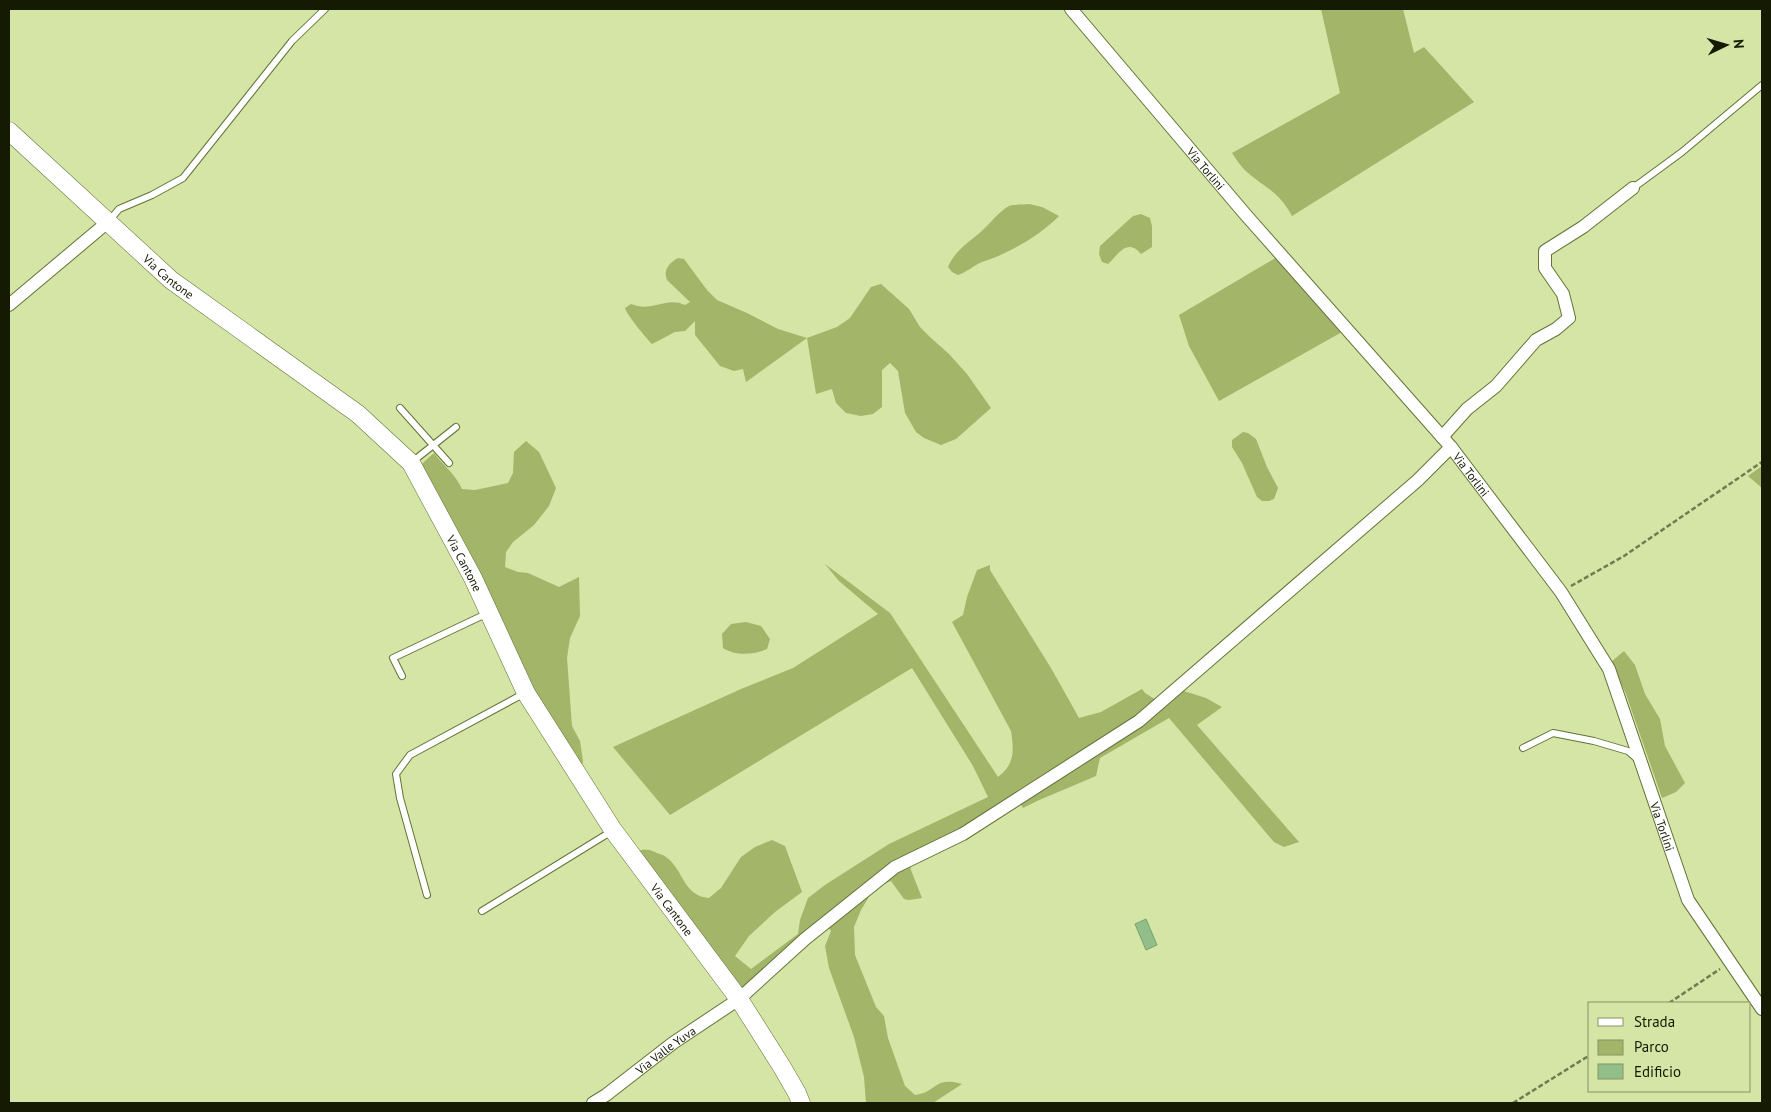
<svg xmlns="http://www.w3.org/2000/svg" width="1771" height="1112" font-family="'PT Sans',sans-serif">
	<rect width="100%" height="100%" fill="#d4e5a5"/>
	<!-- green -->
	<g fill="#a2b569">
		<path d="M1321,9H1403L1414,53L1424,47L1474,102L1292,216C1279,191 1266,189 1247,172C1241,167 1236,159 1232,153L1340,93Z"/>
		<path d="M1029,204L1042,207L1059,216C1041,234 1019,247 996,257C992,259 986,260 982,262C973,266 967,272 958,275L952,272L948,267C956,248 972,241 986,227C993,220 1000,211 1009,206C1014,204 1023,205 1029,204Z"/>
		<path d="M1141,214L1150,218L1152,226V247L1141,254C1127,237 1118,255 1108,264L1102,262L1099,254L1100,246L1133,216Z"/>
		<path d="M1277,257L1342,332L1219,401L1189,346L1179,315Z"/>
		<path d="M678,258L684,259L707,290L717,300L747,313L778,329L807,338L837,327L850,318L871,287L881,284L909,309L920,327L931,338L949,354L967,374L991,408L956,439L941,445L924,438L916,432L905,413L898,371L890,363L882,370V407L873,414L861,416L846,413L836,403L832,389L816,394L807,338L746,382L743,369L734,371L720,366L695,335V321L685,331L675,332L652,344C646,338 627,315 625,308L631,304C652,313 665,296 685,305L690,302L667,280C663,270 669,263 678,258Z"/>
		<path d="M1243,432L1248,433L1256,439L1267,467L1278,488L1274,499L1269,501H1262L1257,497L1242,463L1232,447V440Z"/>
		<path d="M526,441L539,452L556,488L549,506L534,525L513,542L506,552L505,567L518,572L528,573L559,587L579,577L580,616L570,638L567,658L572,726L580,741L583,761L581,771L529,687L416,469L434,453C443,465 456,475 462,489L475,490L508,483L513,473L514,452Z"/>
		<path d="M1762,466V488L1748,476Z"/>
		<path d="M825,564L890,613L998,777C1015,764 1014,751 1011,731L952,622L963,615L967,597L977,570L990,565V570L1051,668L1079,718L1101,712L1142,689L1145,693L1156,700L1171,687L1206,698L1222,707L1197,725L1299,842L1284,847L1274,842L1169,718L1100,758L1096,776L1037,801L1023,808L1015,794L963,829L909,856L911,870L922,898L909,900L904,899L891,881L881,885L870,895L861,910L854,927L855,955L876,1007L884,1016L888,1038L905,1086L915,1095C937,1093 933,1076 962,1084L933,1103H866L864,1077L854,1037L829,968L825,946L831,931L824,921L740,990L633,853C642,849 646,848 655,852C658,854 663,854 666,857C684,870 683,896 709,898L721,888L741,857L755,847L772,840L785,846L802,892L775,912L749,936L735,956L751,969L798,934L800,920L808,898L825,885L889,844L988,797L973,766L912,668L670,815L613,747L741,689L793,668L878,614L839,581Z"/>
		<path d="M746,622L761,626L770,639L767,649C753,655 735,656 723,648L722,634L731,624Z"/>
		<path d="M1624,651L1635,665L1645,694L1660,719L1665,746L1685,783L1676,792L1662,798L1626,694L1611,662Z"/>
	</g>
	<!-- building -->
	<path fill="#92be8a" stroke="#76a16e" d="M1146,919L1157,945L1146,950L1135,924Z"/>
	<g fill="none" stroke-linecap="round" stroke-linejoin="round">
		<defs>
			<g id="service">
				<path d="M1633,188L1682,152L1762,85"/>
				<path d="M109,221L119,209L152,195L183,178L292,41L325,9"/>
				<path d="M400,408L449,463"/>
				<path d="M412,462L456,427"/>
				<path d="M402,676L393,658L488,613"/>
				<path d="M1523,748L1553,733L1594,741L1628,751L1636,758"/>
				<path d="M427,895L400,798L396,774L410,755L525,693"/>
				<path d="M482,911L612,831"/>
			</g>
			<g id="minor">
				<path id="s1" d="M1071,9L1245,214L1451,447L1561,592L1609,669L1688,900L1762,1009"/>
				<path d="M9,305L109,221"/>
				<path d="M1442,437L1467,409L1496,386L1536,340L1556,329L1569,318L1563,294L1545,268V251L1583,227L1633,188"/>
				<path id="s2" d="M593,1103L606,1095L673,1043L739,999L805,939L895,867L963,834L1139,721L1418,480L1451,447"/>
			</g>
			<g id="secondary">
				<path id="s3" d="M9,131L171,280L358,414L411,463L473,578L526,693L613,830L739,999L782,1067L797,1093L801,1103"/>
			</g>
		</defs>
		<!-- service casing -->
		<use href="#service" stroke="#647337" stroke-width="8"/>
		<!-- minor casing -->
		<use href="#minor" stroke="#647337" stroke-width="14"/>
		<!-- secondary casing -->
		<use href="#secondary" stroke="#647337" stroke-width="19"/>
		<!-- path -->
		<g stroke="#707b50" stroke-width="2.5" stroke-dasharray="5 2.5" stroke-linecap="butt">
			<path d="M1571,586L1624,556L1762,462"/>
			<path d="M1669,1003L1720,969"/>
			<path d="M1513,1103L1590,1055"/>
		</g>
		<!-- service -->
		<use href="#service" stroke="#fff" stroke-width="6"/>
		<!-- minor -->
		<use href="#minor" stroke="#fff" stroke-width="12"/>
		<!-- secondary -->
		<use href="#secondary" stroke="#fff" stroke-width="18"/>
	</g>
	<g text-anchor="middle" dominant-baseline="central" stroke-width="4" stroke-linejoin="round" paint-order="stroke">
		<!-- street labels -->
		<g font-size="12" fill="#151a03" stroke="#d4e5a5">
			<text stroke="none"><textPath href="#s1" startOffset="209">Via Torlini</textPath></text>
			<text stroke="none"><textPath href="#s3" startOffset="216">Via Cantone</textPath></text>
			<text stroke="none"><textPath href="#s1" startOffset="614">Via Torlini</textPath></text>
			<text stroke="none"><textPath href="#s3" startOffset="636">Via Cantone</textPath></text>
			<text stroke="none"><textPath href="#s1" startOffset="1019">Via Torlini</textPath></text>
			<text stroke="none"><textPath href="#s3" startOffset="1041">Via Cantone</textPath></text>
			<text stroke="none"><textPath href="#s2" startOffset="90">Via Valle Yuva</textPath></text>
		</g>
	</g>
	<!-- border -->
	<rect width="1771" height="1112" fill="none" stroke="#151a03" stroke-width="20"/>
	<!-- legend -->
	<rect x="1588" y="1002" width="162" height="90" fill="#d4e5a5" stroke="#889464"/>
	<rect x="1598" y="1018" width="25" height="8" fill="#ffffff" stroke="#889464"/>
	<text x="1634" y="1027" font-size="15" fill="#151a03">Strada</text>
	<rect x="1598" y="1040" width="25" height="15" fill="#a2b569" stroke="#889464"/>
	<text x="1634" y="1052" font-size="15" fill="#151a03">Parco</text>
	<rect x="1598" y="1064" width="25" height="15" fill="#92be8a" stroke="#889464"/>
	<text x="1634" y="1077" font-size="15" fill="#151a03">Edificio</text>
	<!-- north arrow -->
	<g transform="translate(1726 45) rotate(85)" stroke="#d4e5a5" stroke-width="4" paint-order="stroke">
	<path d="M0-4L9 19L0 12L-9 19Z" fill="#151a03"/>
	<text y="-8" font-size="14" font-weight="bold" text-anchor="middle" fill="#151a03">N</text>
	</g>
</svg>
